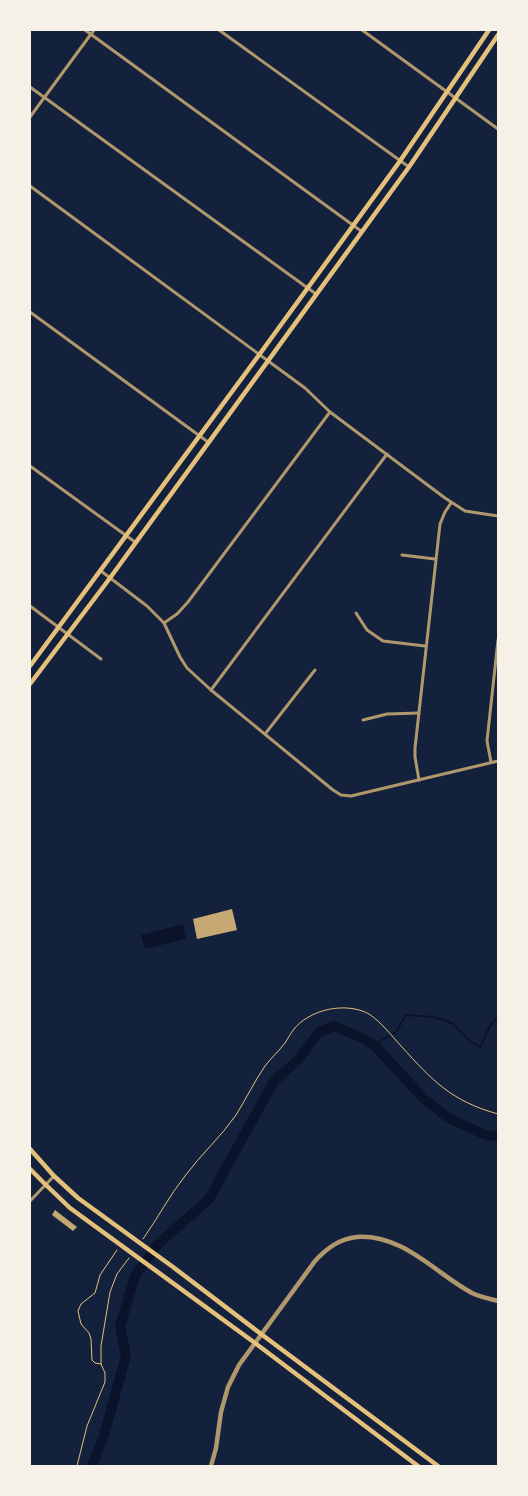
<svg xmlns="http://www.w3.org/2000/svg" width="528" height="1496" font-family="Lato,sans-serif">
	<rect width="100%" height="100%" fill="#14213d"/>
	<!-- water -->
	<path fill="#0b132b" d="M183,924L186,939L145,949L141,935Z"/>
	<g fill="none" stroke-linecap="round" stroke-linejoin="round">
		<!-- stream -->
		<path stroke="#0b132b" stroke-width="2" d="M373,1045L396,1032L406,1015L434,1017L452,1023L470,1041L480,1047L491,1024L498,1018"/>
		<!-- river -->
		<path stroke="#0b132b" stroke-width="10" d="M92,1466L104,1435L126,1356L120,1326L135,1276L157,1245L209,1199L274,1081L298,1060L319,1032L334,1026L364,1039L377,1048L424,1099L450,1119L486,1135L498,1136"/>
	</g>
	<!-- building -->
	<g fill="#c6a872">
		<path d="M232,909L237,930L197,939L193,919Z"/>
		<path d="M55,1210L77,1227L73,1231L52,1215Z"/>
	</g>
	<g fill="none" stroke-linecap="round" stroke-linejoin="round">
		<!-- path -->
		<g stroke="#e5c07b" stroke-width="1">
			<path d="M143,1239C158,1218 169,1196 185,1176C201,1154 221,1137 236,1115C246,1099 254,1082 265,1066C271,1058 279,1051 285,1043C291,1033 296,1024 307,1018C324,1007 351,1004 369,1014C381,1022 391,1035 401,1046C433,1081 451,1101 498,1114"/>
			<path d="M101,1364L95,1363L92,1360L91,1339L89,1333L81,1324L78,1311L81,1304L95,1293L100,1275L117,1250"/>
			<path d="M77,1466L87,1426L105,1382V1373L101,1364V1346L110,1292L117,1274L129,1258"/>
		</g>
		<!-- minor -->
		<g stroke="#b1986c" stroke-width="3">
			<path d="M85,30L361,231"/>
			<path d="M219,30L409,167"/>
			<path d="M362,30L498,129"/>
			<path d="M30,87L316,294"/>
			<path d="M30,117L94,30"/>
			<path d="M30,186L305,388L330,412L445,498L465,511L498,516"/>
			<path d="M30,312L208,442"/>
			<path d="M30,466L135,542"/>
			<path d="M402,555L435,559"/>
			<path d="M101,571L147,606L164,623L180,657L187,668L211,690L333,790L341,795L351,796L498,761"/>
			<path d="M30,606L101,659"/>
			<path d="M356,613L367,630L383,641L425,646"/>
			<path d="M164,623L177,614L188,602L330,412"/>
			<path d="M211,690L387,454"/>
			<path d="M363,720L387,714L419,713"/>
			<path d="M265,734L315,670"/>
			<path d="M491,762L487,741L498,640"/>
			<path d="M419,780L415,757V748L440,524L445,512L451,503"/>
			<path d="M30,1201L54,1176"/>
		</g>
		<!-- tertiary -->
		<path stroke="#b1986c" stroke-width="4.5" d="M211,1466L216,1448L221,1412L228,1387L239,1365L315,1261C327,1248 339,1239 357,1237C403,1234 435,1273 472,1293C480,1297 490,1299 498,1301"/>
		<!-- secondary -->
		<g stroke="#e5c07b" stroke-width="4.5">
			<path d="M30,666L259,355L400,161L489,30"/>
			<path d="M30,684L110,578L409,167L498,35"/>
			<path d="M30,1149L54,1176L78,1198L173,1267L261,1334L438,1466"/>
			<path d="M30,1169L46,1185L70,1208L255,1343L418,1466"/>
		</g>
	</g>
	<!-- border -->
	<rect width="528" height="1496" fill="none" stroke="#f6f1e7" stroke-width="62"/>
</svg>
